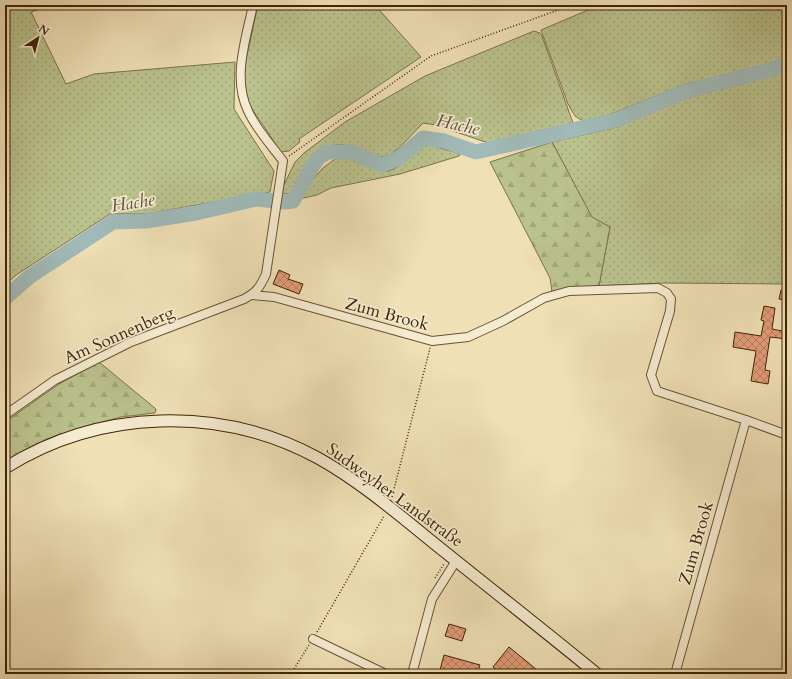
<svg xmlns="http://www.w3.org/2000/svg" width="792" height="679" font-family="Cardo,serif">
	<defs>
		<pattern id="grass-dots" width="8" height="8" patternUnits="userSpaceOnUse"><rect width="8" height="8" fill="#bac28d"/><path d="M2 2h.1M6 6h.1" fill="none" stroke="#a1a678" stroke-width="1.8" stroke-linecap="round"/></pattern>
		<pattern id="forest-firs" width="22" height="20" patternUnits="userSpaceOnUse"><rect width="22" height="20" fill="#bac28d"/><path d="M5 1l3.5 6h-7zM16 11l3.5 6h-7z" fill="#a1a678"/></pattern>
		<pattern id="building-cross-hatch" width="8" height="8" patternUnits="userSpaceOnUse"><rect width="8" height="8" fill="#e39b78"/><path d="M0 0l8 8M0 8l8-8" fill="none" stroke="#b97e60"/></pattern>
	</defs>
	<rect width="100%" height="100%" fill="#f0e0b6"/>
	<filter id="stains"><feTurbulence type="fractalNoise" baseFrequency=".005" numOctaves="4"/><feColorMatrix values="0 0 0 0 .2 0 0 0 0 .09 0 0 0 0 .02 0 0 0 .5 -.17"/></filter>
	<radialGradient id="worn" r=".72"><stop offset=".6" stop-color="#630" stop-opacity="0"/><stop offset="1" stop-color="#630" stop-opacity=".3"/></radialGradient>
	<!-- grass -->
	<g fill="url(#grass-dots)" stroke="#7d724a">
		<path d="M6,5H52L31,12L66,84L94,74L235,62L234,109L274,171L270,192L146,214H110L16,275L5,285V6Z"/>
		<path d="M258,5H375L421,57L299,139L300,142L289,151L281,152L250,106L243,86L244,69Z"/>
		<path d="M600,5H787V58L745,71L686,84L601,118L583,121L575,116L568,104L541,30Z"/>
		<path d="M534,31L540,33L542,36L573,123L491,144L436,125L423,123C413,133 402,147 389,155C375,163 350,137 328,147C305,158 305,179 289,194H285L281,191L295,162L304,153L345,122L425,76Z"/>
		<path d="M787,68V284L663,283L599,286L610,227L592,218L552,142L617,127L686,98L772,75Z"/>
		<path d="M426,144L458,153L461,154L459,156L400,174L331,188L317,195L299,199L297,198V196L323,168L335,159L344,157L380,171H389L397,167Z"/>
	</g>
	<!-- forest -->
	<g fill="url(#forest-firs)" stroke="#7d724a">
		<path d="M552,142L592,217L610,227L599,286L552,292L550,278L490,162Z"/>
		<path d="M99,362L156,409L155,413L121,417L84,427L47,439L5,461V422L59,384Z"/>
	</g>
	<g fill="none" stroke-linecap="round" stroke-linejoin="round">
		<!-- river -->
		<path stroke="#a0bab9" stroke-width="15" d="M5,298L29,277L113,222L146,221L196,213L256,199L285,202L293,201L310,170L318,158L327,152H351L382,165L399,158L423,138L444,141L476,152L616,120L687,91L770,70L787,63"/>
	</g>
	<!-- building -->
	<g fill="url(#building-cross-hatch)" stroke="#402308">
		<path d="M279,270L290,275L288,279L303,284L299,294L273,284Z"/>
		<path d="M781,290L787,291V300L779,299Z"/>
		<path d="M764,306L775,308L772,329L787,332V339L770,337L765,370L770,371L768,384L751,381L756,351L733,347L735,332L761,336L764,321L761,320Z"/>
		<path d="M449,624L466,629L462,641L445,636Z"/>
		<path d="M509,647L542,674H496L498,671L493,667Z"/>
		<path d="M444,655L480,665L477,674H439Z"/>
	</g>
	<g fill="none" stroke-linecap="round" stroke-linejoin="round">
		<defs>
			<g id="minor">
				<path d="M252,295L274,297L432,341L468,337L503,321L544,298L569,291L658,288L667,293L671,299L670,311L651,375L657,391L746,420L675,674"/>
				<path d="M5,415L55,380L131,342L244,299C257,292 260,287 266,274L283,161C271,145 256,129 248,111C232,78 246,39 253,5"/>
				<path d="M746,420L787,435"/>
				<path d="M313,639L386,674"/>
				<path d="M412,674L432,599L456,561"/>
			</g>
			<path id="secondary" d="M5,468C99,409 220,405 318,458C363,483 405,520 445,552C496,593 547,633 597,674"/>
		</defs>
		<!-- minor casing -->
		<use href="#minor" stroke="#6c5234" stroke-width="10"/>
		<!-- secondary casing -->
		<use href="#secondary" stroke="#402308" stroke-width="13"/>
		<!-- path -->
		<g stroke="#402308" stroke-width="1.5" stroke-dasharray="1 2" stroke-linecap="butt">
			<path d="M289,156L431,56L572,5"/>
			<path d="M392,497L430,348"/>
			<path d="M435,578L444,564"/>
			<path d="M317,632L384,516"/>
			<path d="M291,674L309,645"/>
		</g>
		<!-- minor -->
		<use href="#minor" stroke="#f5ebd0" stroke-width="8"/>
		<!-- secondary -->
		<use href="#secondary" stroke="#f5ebd0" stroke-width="11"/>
	</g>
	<g text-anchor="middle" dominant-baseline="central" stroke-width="3.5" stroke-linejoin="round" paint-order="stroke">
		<!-- street labels -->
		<g font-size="17" fill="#402308" stroke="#f5ebd0">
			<text transform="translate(387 314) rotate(15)">Zum Brook</text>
			<text transform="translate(119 335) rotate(-24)">Am Sonnenberg</text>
			<text transform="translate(395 495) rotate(36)">Sudweyher Landstraße</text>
			<text transform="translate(696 543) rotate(-74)">Zum Brook</text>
		</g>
		<!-- water labels -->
		<g font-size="18" font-style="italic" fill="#5d503d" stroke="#f5ebd0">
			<text transform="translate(458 125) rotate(12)">Hache</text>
			<text transform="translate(133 203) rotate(-9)">Hache</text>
		</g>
	</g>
	<!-- margin -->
	<rect width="792" height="679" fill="none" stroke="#f0e0b6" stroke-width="20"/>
	<rect x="6" y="6" width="780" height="667" fill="none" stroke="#402308" stroke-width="2"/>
	<rect x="10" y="10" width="772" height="659" fill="none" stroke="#402308"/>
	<!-- north arrow -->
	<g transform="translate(38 38) rotate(36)" stroke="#f5ebd0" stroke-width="3" paint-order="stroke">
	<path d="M0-3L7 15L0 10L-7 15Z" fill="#402308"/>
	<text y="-6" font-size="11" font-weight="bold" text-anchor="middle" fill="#402308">N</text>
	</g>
	<rect width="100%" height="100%" filter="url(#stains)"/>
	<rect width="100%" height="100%" fill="url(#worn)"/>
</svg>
